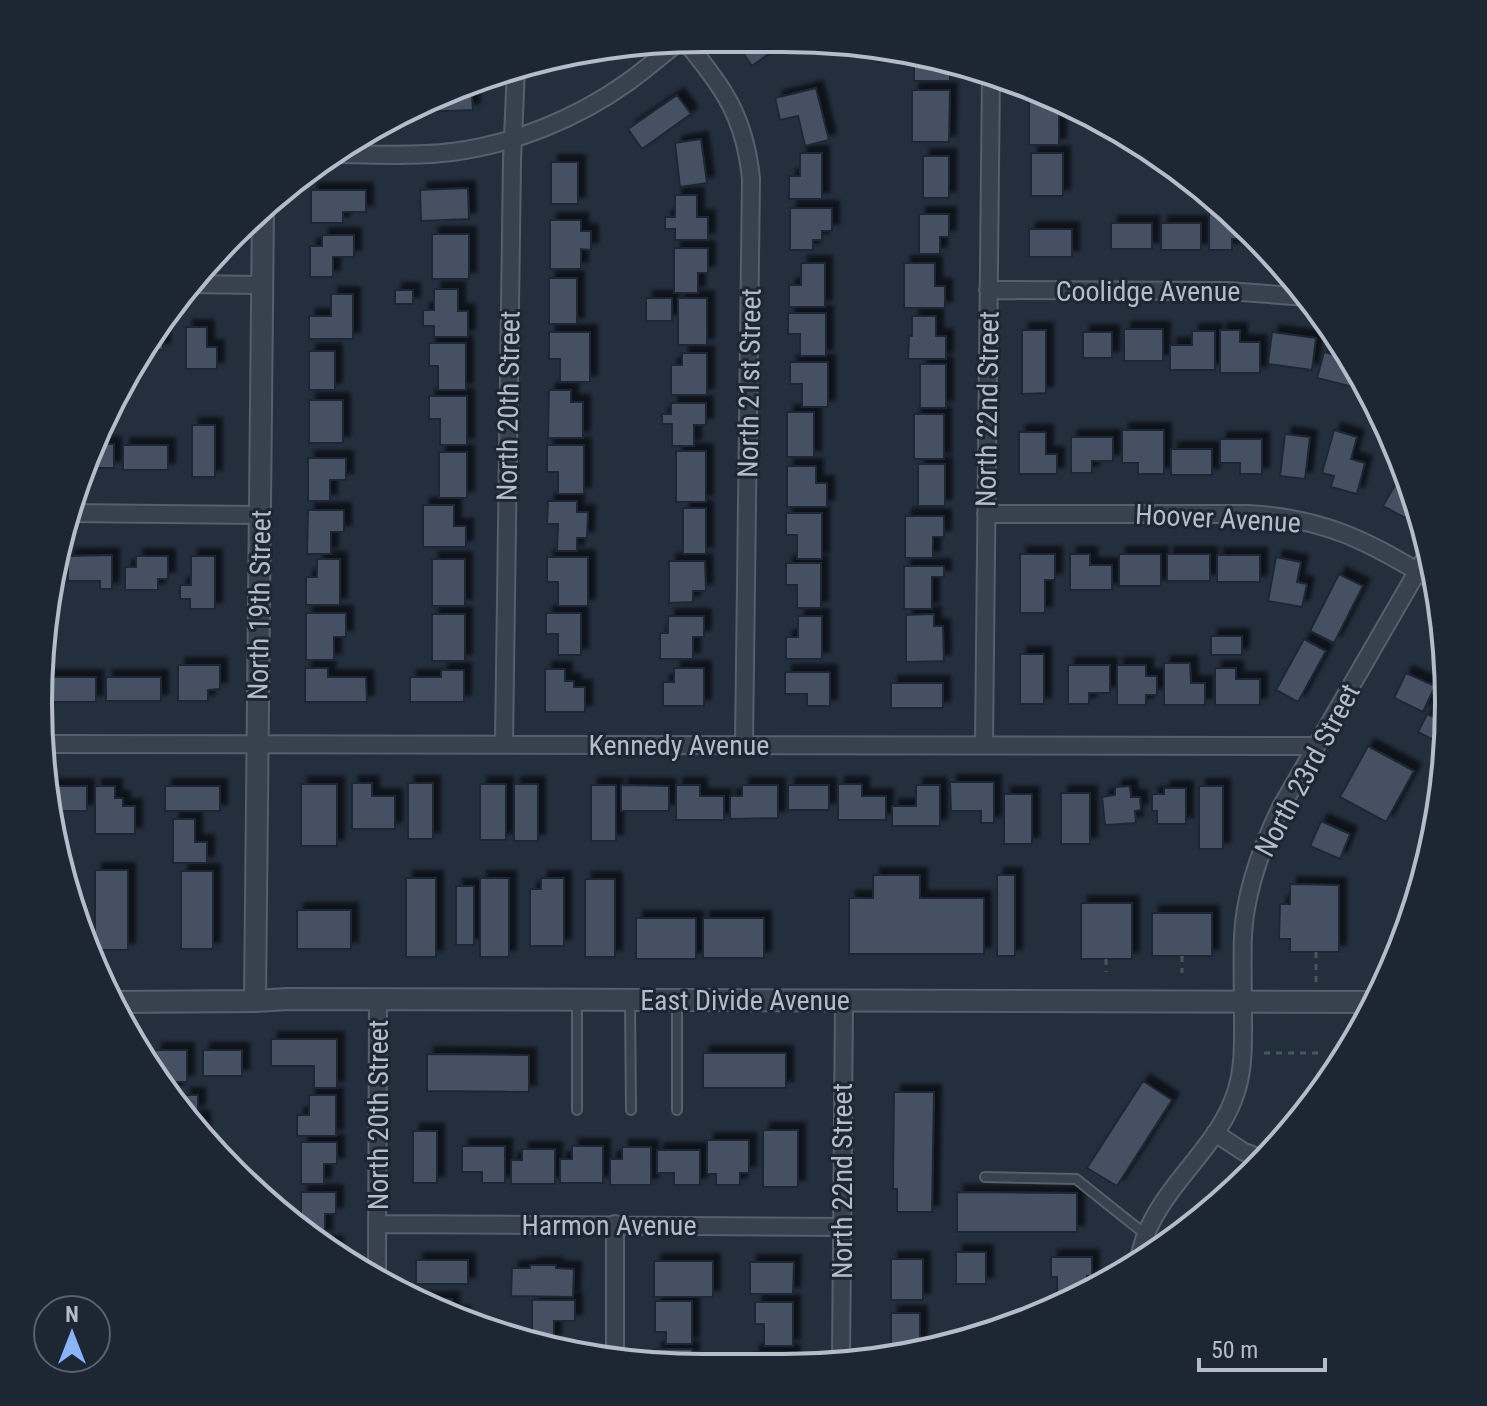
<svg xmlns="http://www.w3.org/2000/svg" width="1487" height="1406" font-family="'Roboto Condensed',sans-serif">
	<defs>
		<filter id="shadow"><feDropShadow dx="7" dy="-7" stdDeviation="2" flood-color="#0009"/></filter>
	</defs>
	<rect width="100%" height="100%" fill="#242f3e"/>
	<path fill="#455162" stroke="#1f2835" stroke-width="2" filter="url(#shadow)" d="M735,41H736L781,45L752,66Z
		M596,49V55H559L573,51Z
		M878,54L896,55V62H878Z
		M914,57L950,60V81H914Z
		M467,83H471L473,110L420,112V105L448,89Z
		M816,88L829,140L805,146L798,116L780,120L775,98Z
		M912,90H950L949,142H912Z
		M677,95L691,114L642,149L628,129Z
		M1029,100H1059V145H1029Z
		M701,139L707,183L680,187L675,143Z
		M800,153H822V199H789V176H800Z
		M1031,153H1063V196H1031Z
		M923,156H949V198H923Z
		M551,162H578V204H551Z
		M468,188L469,219L421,221L420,190Z
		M311,190H366V212H343V223H311Z
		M675,195H697V217H708V240H675V229H665V217H675Z
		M1221,205L1247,230V239H1232V250H1209V208H1221Z
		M790,208H832V231H822V240H813V250H790Z
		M919,214H949V237H940V254H919Z
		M550,220H581V231H591V250L581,249V269H550Z
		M1111,223H1152V249H1111Z
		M1161,223H1201V250H1161Z
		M1029,229H1072V257H1029Z
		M432,234H469V279H432Z
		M322,235H354V257H333V277H310V246H322Z
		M674,248H708V273H698V293H674Z
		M801,263H825V307H789V285H801Z
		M904,263H935V286H945V308H904Z
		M549,278H577V324H549Z
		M434,289H458V311H468V337H434V326H423V310H434Z
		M395,290H413V304H395Z
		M331,294H353V339H309V316H331Z
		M646,298H672V321H646Z
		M678,298H707V345H678Z
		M788,313H826V356H800V334H788Z
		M912,316H936V336H946V359H908L909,336H912Z
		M159,326H163V350H142Z
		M186,327H207V347H217V369H186Z
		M1124,329H1163V361H1124Z
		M1022,330H1046V393L1022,394Z
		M1220,330H1240V342H1260V373H1220Z
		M1192,331H1215V370H1170V345H1192Z
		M549,332H590V382H560V359H549Z
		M1083,332H1112V358H1083Z
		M1272,332L1316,338L1312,370L1268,364Z
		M429,343H466V390H438V366H429Z
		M309,351H335V390H309Z
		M1324,352L1345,358L1347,352L1360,371L1366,385L1365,390L1317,378Z
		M682,353H707V395H671V365H682Z
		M790,362H828V407H802V384H790Z
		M920,364H946V408H920Z
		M549,390H571V402H583V438H548Z
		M429,396H467V445H440V419H429Z
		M309,400H343V443H309Z
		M671,403H706V425H694V446H672V424H662V414H671Z
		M787,412H814V457H787Z
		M914,414H944V459H914Z
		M192,425H215V477H192Z
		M1122,430H1164V474H1138V463H1122Z
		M1334,430L1357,437L1351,459L1365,463L1357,494L1331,487L1334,476L1322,473Z
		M1019,432H1046V454H1057V474H1019Z
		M1285,434L1310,437L1305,479L1280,476Z
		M1071,437H1113V461H1092V473H1071Z
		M1220,439H1262V474H1240V463H1220Z
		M96,440V444H114V468H83Z
		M123,445H168V470H123Z
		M547,445H584V494H558V472H547Z
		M1171,449H1212V475H1171Z
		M676,451H706V502H676Z
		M439,452H467V498H439Z
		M308,458H346V480H330V501H308Z
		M918,464H945V506H918Z
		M787,466H816V483H827V507H787Z
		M1404,469L1416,499L1405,518L1383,506Z
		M548,501H577V512H588L587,538H577V551H557L558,524H547Z
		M423,505H454V526H466V547H423Z
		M683,508H706V554H683Z
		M308,510H344V532H331V554H307Z
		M786,513H822V559H797V535H786Z
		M905,516H944V537H933V558H905Z
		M1020,554H1055V580H1045V613H1020Z
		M1070,554H1090V565H1112V590H1070Z
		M1119,554H1161V586H1119Z
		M1167,554H1210V581H1167Z
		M112,555V589H100V581H68V556Z
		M1217,555H1260V582H1217Z
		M136,556H168V579H158V590H125V567H136Z
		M191,556H215V609H190V599H180V585H191Z
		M547,557H588V606H558V582H547Z
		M1276,557L1301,562L1297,582L1307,584L1302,607L1268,601Z
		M317,559H340V605H306V577H317Z
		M432,559H465V606H432Z
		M669,561H705L706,591H693V602L669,603Z
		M786,563H821V608H797V585H786Z
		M904,566H944V577H932V609H904Z
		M1339,574L1363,586L1334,643L1310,631Z
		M306,613H346V637H334V660H306Z
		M546,613H581V655H558V634H546Z
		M432,614H465V661H432Z
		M934,614V626H943L944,661L906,662V615Z
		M668,616H704V637H693V659H660V633H668Z
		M798,616H822V659H786V637H798Z
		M1211,636H1242V655H1211Z
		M1304,639L1326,651L1298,702L1276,690Z
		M1020,654H1044V704H1020Z
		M1164,663H1190L1191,683H1205V705H1164Z
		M178,665H220V689L208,690V701H178Z
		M1068,665H1110V693H1089V704H1068Z
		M1117,665H1146V676H1157V695H1146V705H1117Z
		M305,668H328V677H366L367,702H305Z
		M674,668H704V706H663V682H674Z
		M1215,668H1236V679H1260V705H1215Z
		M545,669H565V681H574V687H585V712H545Z
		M441,670H464V702H410V677H441Z
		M785,672H830V706H807V694H785Z
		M1406,673L1435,686L1423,712L1394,698Z
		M47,677H96V702H47Z
		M106,677H161V701H106Z
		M891,683H943V708H891Z
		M1427,714L1447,723V742L1445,746L1418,732Z
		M1368,746L1414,771L1386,822L1340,797Z
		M950,782H994V823H981V811H951Z
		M352,783H372V796H395V829H352Z
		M408,783H433V839H408Z
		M301,784H337V846H301Z
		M480,784H506V840H480Z
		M514,784H538V841H514Z
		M838,784H862V796H886V820H838Z
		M591,785H616V841H591Z
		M621,785L669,786V811H621Z
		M676,785H700V796H724V820H676Z
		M742,785H778V818L730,819V796H742Z
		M788,785H829V810H788Z
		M916,785H940V826H892V806H916Z
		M48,786H87V811H49Z
		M95,786H115V798H123V806H135V834H95Z
		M165,786H220V811H165Z
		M1130,786L1131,797H1140L1141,810L1135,811L1136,823L1105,825L1102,797L1115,795V787Z
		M1199,786H1223V849H1199Z
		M1164,788H1186V824H1157V811H1152V794H1164Z
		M1061,793H1090V844H1061Z
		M1004,794H1032V844H1004Z
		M173,819H195V842H207V863H173Z
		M1321,821L1350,834L1340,859L1310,846Z
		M95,870H128V950H95Z
		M181,871H213V949H181Z
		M873,875H920V898H984V954H849V898H873Z
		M997,875H1015V956H997Z
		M406,878H436V957H406Z
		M480,878H509V957H480Z
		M541,878H564V946H530V889H541Z
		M585,879H615V957H585Z
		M1290,884L1339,885V952H1290V939H1279L1280,904H1290Z
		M456,886H474V945H456Z
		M1081,903H1132V959H1081Z
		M297,910H351V949H297Z
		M1152,913H1212V956H1152Z
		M636,918H696V959H636Z
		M703,918H764V958H703Z
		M271,1039H337V1088H314V1066H271Z
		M155,1050H187V1082H176V1092H168L155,1074Z
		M203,1050H242V1076H203Z
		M703,1053H786V1088H703Z
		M427,1054L529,1055V1092L427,1091Z
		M1329,1064H1339L1311,1108L1308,1111L1299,1106Z
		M1143,1081L1172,1100L1117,1186L1087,1168Z
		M894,1092H934L932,1212H897V1189H893Z
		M184,1095H198V1112H184Z
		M309,1095H336V1136H297V1115H309Z
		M186,1118H203V1142Z
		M763,1130H798V1187H763Z
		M413,1131H437V1183H413Z
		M707,1140H749V1173H740V1185H716V1174H707Z
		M301,1142H337V1164H324V1184H301Z
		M462,1146H505V1183H482V1172H462Z
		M572,1146H603V1183H560V1159H572Z
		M622,1147H651V1185H610V1159H622Z
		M522,1149H555V1184H511V1160H522Z
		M657,1150H700V1185H674V1173H657Z
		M301,1192H336V1214H325V1236H310L301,1227Z
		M957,1192L1077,1193V1232H957Z
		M319,1243H336V1257L333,1256Z
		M956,1252H986V1284H956Z
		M1051,1257H1092V1276H1087V1292L1064,1303L1057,1302V1277H1051Z
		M891,1259H923V1300H891Z
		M416,1260H468V1284H416Z
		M654,1261H713V1297H654Z
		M750,1262H794L793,1294H750Z
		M530,1265H556V1268L574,1269L573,1297L511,1296L512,1268H530Z
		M452,1299V1313H463V1322L449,1318L416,1300Z
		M532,1300H575V1321H554V1342H532Z
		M655,1301H692V1344H666V1332H655Z
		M755,1302H793V1346H764V1324H755Z
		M891,1313H920V1351L891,1353Z
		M655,1349H692V1358L655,1357Z
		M753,1352H793V1361L753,1360Z"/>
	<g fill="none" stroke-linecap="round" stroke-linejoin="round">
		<defs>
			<path id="service" d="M630,1001L631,1110
				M577,1110V1000
				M677,1110V1001
				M985,1177L1076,1179L1145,1234"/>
			<path id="minor" d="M684,40C723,86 745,117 751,179L744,745
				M335,154C373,154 413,157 452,152C514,144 576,119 628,82C646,69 663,54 681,40
				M189,284L263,285
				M988,290L1228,291L1307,297
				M69,513L260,515
				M986,514H1247C1326,518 1370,542 1435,582
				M42,744L1316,746
				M504,744L512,161L516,68
				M984,745L991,74
				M1215,1133L1244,1152L1264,1159
				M377,1224L842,1227
				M1138,1263C1141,1249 1144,1236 1151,1223C1175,1175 1222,1141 1237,1089C1244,1065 1243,1040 1243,1016C1243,989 1242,963 1243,936C1245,891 1261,848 1281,807L1428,553
				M377,1279L378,999
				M615,1356V1224
				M841,1362L844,1001"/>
			<path id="tertiary" d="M255,1001L263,208
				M112,1002L255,1001L288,999L1377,1002"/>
		</defs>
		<use href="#service" stroke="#565f6c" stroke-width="12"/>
		<use href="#minor" stroke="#565f6c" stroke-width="20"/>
		<use href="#tertiary" stroke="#565f6c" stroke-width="24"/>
		<path stroke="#44595c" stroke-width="3" stroke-dasharray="6 6" stroke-linecap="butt" d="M1316,952V982
			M1182,956V973
			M1106,959V972
			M1264,1053H1321"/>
		<use href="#service" stroke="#38414e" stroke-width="8"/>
		<use href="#minor" stroke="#38414e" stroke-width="16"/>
		<use href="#tertiary" stroke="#38414e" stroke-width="20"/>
	</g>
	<g text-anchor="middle" stroke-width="6" stroke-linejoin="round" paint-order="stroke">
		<g font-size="28" fill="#b4bcc9" stroke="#1d2633">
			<text x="1148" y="301">Coolidge Avenue</text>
			<text transform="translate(749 383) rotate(-89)" y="10">North 21st Street</text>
			<text transform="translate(508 406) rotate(-89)" y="10">North 20th Street</text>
			<text transform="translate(987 409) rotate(-89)" y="10">North 22nd Street</text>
			<text transform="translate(1218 518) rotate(3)" y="10">Hoover Avenue</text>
			<text transform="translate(259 605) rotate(-89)" y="10">North 19th Street</text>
			<text x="679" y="755">Kennedy Avenue</text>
			<text transform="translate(1307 770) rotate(-62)" y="10">North 23rd Street</text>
			<text x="745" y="1010">East Divide Avenue</text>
			<text transform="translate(378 1115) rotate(-90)" y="10">North 20th Street</text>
			<text transform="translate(842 1181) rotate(-90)" y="10">North 22nd Street</text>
			<text x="609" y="1235">Harmon Avenue</text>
		</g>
	</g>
	<path d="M0 0H1487V1406H0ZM703 52H784A651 651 0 0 1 1435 703V703A651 651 0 0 1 784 1354H703A651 651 0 0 1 52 703V703A651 651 0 0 1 703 52Z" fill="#1d2633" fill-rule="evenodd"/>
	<path fill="none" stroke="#b4bcc9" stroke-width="4" d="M703 52H784A651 651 0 0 1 1435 703V703A651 651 0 0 1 784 1354H703A651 651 0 0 1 52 703V703A651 651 0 0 1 703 52Z"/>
	<g transform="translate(72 1334)"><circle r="38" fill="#1d2633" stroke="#59626f" stroke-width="2"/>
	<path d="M0-6L14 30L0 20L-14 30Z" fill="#8ab4f8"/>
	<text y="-12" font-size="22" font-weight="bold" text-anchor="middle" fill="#b4bcc9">N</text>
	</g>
	<path d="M1199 1358v12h126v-12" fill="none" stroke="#b4bcc9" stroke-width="4"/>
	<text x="1211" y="1358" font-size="24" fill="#b4bcc9" stroke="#1d2633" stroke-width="6" paint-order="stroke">50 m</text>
</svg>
